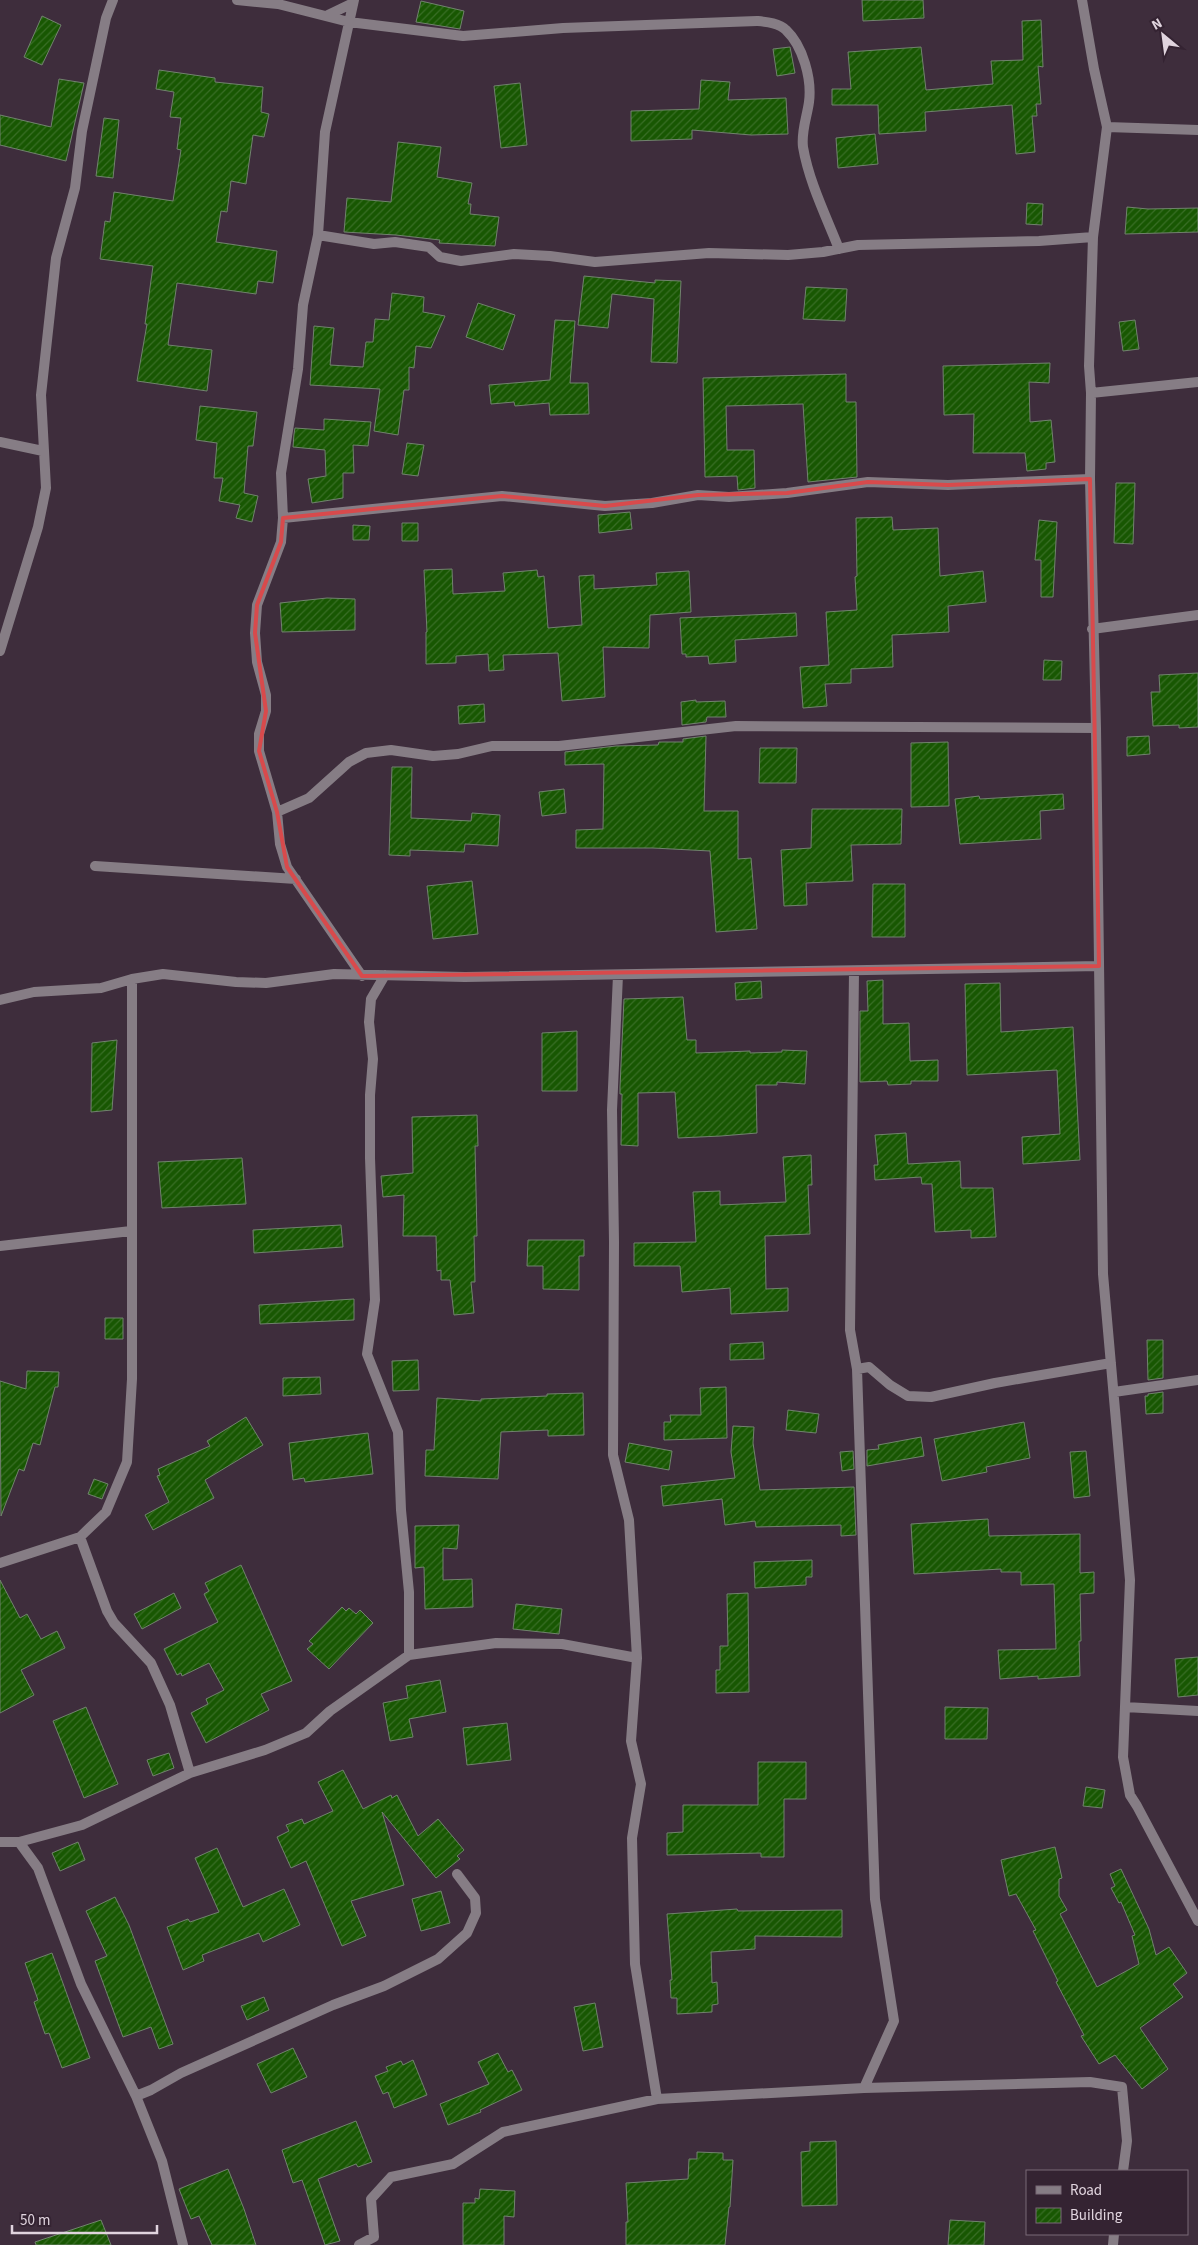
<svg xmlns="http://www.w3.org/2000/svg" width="1198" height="2245" font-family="'Source Sans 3',sans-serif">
	<defs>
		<pattern id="building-hatch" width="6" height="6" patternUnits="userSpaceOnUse" patternTransform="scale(1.25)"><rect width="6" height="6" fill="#185702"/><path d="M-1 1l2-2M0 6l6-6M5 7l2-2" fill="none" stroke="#396e26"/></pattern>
	</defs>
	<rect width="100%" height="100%" fill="#3e2d3c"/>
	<path fill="url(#building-hatch)" stroke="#71826e" d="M862,0H923L924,18L863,21Z
		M421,1L464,11L460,29L416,22Z
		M42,16L61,25L42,65L24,57Z
		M1041,20L1043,67L1038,66L1041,104H1036L1037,116H1032L1035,152L1016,154L1012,105L925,112L926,131L879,134L878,105H832V89H851L848,52L921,47L926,90L993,84L991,61L1023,60L1022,21Z
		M790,47L795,73L777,76L773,49Z
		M159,70L215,78V82L263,87L261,112L269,114L264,137L253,135L246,184L231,181L227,212L221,211L216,242L277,251L273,283L258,281L256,294L177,283L168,345L212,350L207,391L137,381L147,324H145L153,266L100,259L105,221L110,222L114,192L173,201L181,150L177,149L181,118L170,117L174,92L156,89Z
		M59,79L84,83L66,161L0,145V115L51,127Z
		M701,80L730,82L728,100L786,98L788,134L751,135L692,130V139L631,141V111L699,109Z
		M520,83L527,145L501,148L494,86Z
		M104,118L119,120L113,178L96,176Z
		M875,134L878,164L838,168L836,138Z
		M398,142L441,147L437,177L472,183L468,204H471L470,214L499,217L495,246L439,243L440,240L396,235L344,232L347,198L391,202Z
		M1027,203L1043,204L1042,225L1026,224Z
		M1127,207L1148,209L1198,208V232L1125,234Z
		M584,276L655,283V280L681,281L677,363L651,362L654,299L612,294L608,328L578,325Z
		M806,287L847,289L845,321L803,319Z
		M392,293L424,297L423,312L445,316L431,348L416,346L414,368L409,367V390H404L398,435L374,431L380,389L310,385L314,326L334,328L330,365L363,367L366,342H373L375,319L389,320Z
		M478,303L515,315L503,350L466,337Z
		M555,320L575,321L570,383H588L589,414L550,415L549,403L515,406L514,402L491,404L489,385L550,380Z
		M1135,320L1139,349L1123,351L1119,322Z
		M1050,363L1049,383L1029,382L1030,422L1051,420L1055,462L1046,463V469L1027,471L1025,453H973L974,414L944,415L943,366Z
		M846,374V402H856L857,477L808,482L803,404L726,406L727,450H754L755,488L738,490L737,476L705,477L703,378Z
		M200,406L257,412L253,446H248L244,493L258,496L252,522L236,518L240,505L219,501L223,478H214L217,443L196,440Z
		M324,419L371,422L368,446L353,445L354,473H343V498L312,503L308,479L326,476L325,450L293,447L294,434L295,428L324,430Z
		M407,443L424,445L418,476L402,474Z
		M1116,483H1135L1133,544L1114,543Z
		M630,512L632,529L599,533L598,515Z
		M892,517L893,530L938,528L940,576L983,571L986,602L948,606L949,632L892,635L893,667L851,669V683L825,684L827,706L803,708L800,667L829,665L826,612L857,610L855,577L857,576L856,518Z
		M1039,520L1057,522L1053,597H1041V560H1035Z
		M402,523H418V541H402Z
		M353,525L370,526L369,540H353Z
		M452,569L453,594L505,591L503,573L537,570L538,577L544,576L548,628L582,625L579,576L594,575V589L657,585L656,573L689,571L691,612L650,615L649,648L603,647L605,697L562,701L558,653L503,655L504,670L489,671L488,654L456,656V663L426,664V632H427L424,570Z
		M327,598L355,599V630L282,632L280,603Z
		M796,613L797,636L735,640L736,662L709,664L708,656L686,657V654H682L680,618Z
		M1044,660L1062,661L1061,680H1043Z
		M1198,673V727L1179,728V725L1153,726L1151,692H1160L1159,675Z
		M696,700V702L725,701L726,717H707L706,722L682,725L681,702Z
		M484,704L485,722L459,724L458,706Z
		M706,736L704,811H738V859L751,858L757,929L716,932L710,851L653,848H576V830L603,829L604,764L565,765V752L616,746L658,745L659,742H683V739Z
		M1149,736L1150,754L1127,756V737Z
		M948,742L949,806L911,807V743Z
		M760,748H797L796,783H759Z
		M392,767H412L411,818L471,821L472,813L500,815L498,846L465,844L464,852L410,850V856L389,855Z
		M564,789L566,813L542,816L539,792Z
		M1063,794L1064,809L1040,811L1041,839L960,844L955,799L979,796L980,799Z
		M812,809H902L901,844L851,845L853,881L806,883L807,905L784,906L781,850L811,848Z
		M472,881L478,934L433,939L427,886Z
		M873,884H905V937H872Z
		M883,980V1024L909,1023L910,1061L938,1060V1081H911V1084L888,1085L887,1081L860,1082V1011H868L867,981Z
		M761,981L762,998L736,1000L735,983Z
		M1000,983L1001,1032L1073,1027L1080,1160L1023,1164L1022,1137L1060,1134L1057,1070L967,1075L965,984Z
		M683,997L687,1040H696V1053L750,1051V1053L782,1052V1050L807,1051L805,1084L777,1082V1085H756L757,1133L721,1136L678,1138L675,1092L638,1093V1146L621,1145L622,1094H620V1087L624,999Z
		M577,1031V1091H542V1033Z
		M117,1040L112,1110L91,1112L92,1043Z
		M477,1115L478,1146H475L477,1236H474L475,1282H471L474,1313L454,1315L450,1280H441V1270L437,1271L436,1236H403L404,1195L383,1197L381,1176L413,1173L412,1117Z
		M906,1133L908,1164L960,1161L961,1188H993L996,1237L971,1238V1230L935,1232L932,1184H922L921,1177L875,1180L874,1165H878L875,1135Z
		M811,1155L812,1185H808L810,1234L765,1236L766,1289L788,1288V1311L731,1314L730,1288L682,1292L680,1266H634V1243L696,1242L693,1192L720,1191V1205L786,1202L783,1157Z
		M242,1158L246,1204L162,1208L158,1162Z
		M341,1225L343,1247L254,1253L253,1230Z
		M528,1240H584V1256H579V1290L543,1289V1266H527Z
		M354,1299V1320L260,1324L259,1305Z
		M105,1318H123V1339H105Z
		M1147,1340H1163V1378L1148,1380Z
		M763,1342L764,1359L730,1360V1344Z
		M418,1360L419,1390L393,1391L392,1361Z
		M27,1371L59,1372L58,1387H55L40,1445L33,1443L24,1471L19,1469L1,1516L0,1381L26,1389Z
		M320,1377L321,1394L283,1396V1378Z
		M726,1387L727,1438L664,1440V1422H671L670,1415H701L700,1388Z
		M1163,1392V1413L1146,1414L1145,1396H1148V1394Z
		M583,1393L584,1435L548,1436V1430L501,1432L498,1479L425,1476L426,1450H434L437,1398L481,1401V1399L547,1396V1394Z
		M788,1410L819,1414L816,1433L786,1430Z
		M246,1417L263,1445L205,1480L214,1498L153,1530L145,1515L169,1502L157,1476L160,1475L158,1469L210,1446L207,1441Z
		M1024,1422L1030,1458L986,1467L987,1472L942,1481L934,1439Z
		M733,1426L754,1427L753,1443L760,1490L854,1487L856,1535L841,1536V1525L756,1527L755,1521L725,1525L722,1499L663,1506L661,1486L735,1478L731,1452Z
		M368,1433L373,1474L305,1482L304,1478L293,1480L289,1443Z
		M921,1437L924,1456L867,1466V1450L879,1449L878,1445Z
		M629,1443L672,1451L669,1470L625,1462Z
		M853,1451L854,1469L842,1471L840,1452Z
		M1086,1451L1090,1496L1074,1498L1070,1452Z
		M94,1479L108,1484L102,1499L88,1494Z
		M988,1519L989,1536L1080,1534V1573L1094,1572V1593L1080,1594L1081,1641H1079L1080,1676L1038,1679V1676L1000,1679L998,1650L1056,1649L1054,1584L1021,1585V1572H1001V1569L914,1574L911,1524Z
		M459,1525L457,1549L443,1548V1580L472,1579L473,1607L425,1609L424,1567L415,1568V1526Z
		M812,1560V1577H806V1585L755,1588L754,1562Z
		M241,1565L292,1681L261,1694L269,1710L206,1743L191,1713L208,1704L206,1699L224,1690L209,1663L182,1676L181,1673L177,1675L164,1649L218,1622L204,1594L209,1591L205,1583Z
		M0,1580L20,1618L27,1614L41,1639L57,1631L65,1648L21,1670L34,1695L0,1713Z
		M174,1593L181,1608L142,1629L134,1614Z
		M748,1593L749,1692L716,1693V1670H720V1646H728L727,1594Z
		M516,1604L562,1609L559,1634L513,1629Z
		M342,1607L346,1611L349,1608L356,1614L360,1610L373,1623L329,1669L307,1649L313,1644L309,1641Z
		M1198,1657V1695L1178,1697L1175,1659Z
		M440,1680L446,1712L409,1719L413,1737L390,1741L383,1703L408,1698L406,1686Z
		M86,1707L118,1784L84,1798L53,1721Z
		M945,1707L988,1708L987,1739H945Z
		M507,1723L511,1760L467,1765L463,1728Z
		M169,1753L174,1768L153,1776L147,1760Z
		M758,1762H806V1799H784V1857H761V1853L667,1855V1833L683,1832V1805H758Z
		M343,1770L363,1809L391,1795L392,1798L397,1795L418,1836L438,1819L464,1850L457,1856L460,1859L436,1878L382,1812L404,1885L351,1901L366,1936L342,1946L306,1861L291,1868L277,1837L289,1831L286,1825L302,1819L304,1824L333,1811L318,1782Z
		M1086,1787L1105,1790L1102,1808L1083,1806Z
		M78,1842L85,1860L60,1871L52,1853Z
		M1055,1847L1062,1878L1059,1879V1896L1067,1910L1060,1914L1097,1987L1139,1964L1132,1936L1135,1935L1121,1902L1119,1903L1111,1888L1115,1886L1110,1874L1121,1869L1149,1929L1156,1955L1169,1947L1187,1973L1173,1984L1183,1997L1140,2028L1168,2069L1142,2089L1115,2055L1099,2064L1081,2036L1084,2035L1056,1982L1058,1981L1033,1931L1036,1930L1016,1894L1009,1896L1001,1860Z
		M217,1848L243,1907L284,1889L300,1925L263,1942L259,1933L202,1955L204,1961L183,1970L167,1927L188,1919L190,1922L219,1912L195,1858Z
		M441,1891L450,1923L421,1931L412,1899Z
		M115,1897L129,1925L173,2044L159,2049L151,2027L123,2037L95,1961L107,1956L86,1911Z
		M737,1909L738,1911L842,1910V1937L755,1936V1949L711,1952L712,1983L717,1982L718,2004L712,2005V2012L677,2014V1998H671L670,1980H672L667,1914Z
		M52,1953L90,2058L62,2068L49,2033L45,2034L34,2002L38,2000L25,1963Z
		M264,1997L269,2010L247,2020L241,2006Z
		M595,2003L603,2047L583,2051L574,2007Z
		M293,2048L307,2077L271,2093L257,2064Z
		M498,2053L508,2072L512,2070L522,2090L480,2110L481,2112L448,2125L440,2104L489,2084L478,2062Z
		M413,2060L427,2095L394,2108L388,2092L383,2094L375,2076L388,2071L386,2067L401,2061L403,2065Z
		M356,2121L372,2162L358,2167L356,2164L318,2179L340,2241L325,2245L302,2180L293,2183L282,2150Z
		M836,2141L837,2205L802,2206L801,2152L810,2151V2142Z
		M697,2152L723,2153V2160H733L730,2207H729L725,2245H626V2222H628L626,2183L688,2179L689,2159H697Z
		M228,2169L244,2209L256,2245H212L199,2216L191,2219L179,2189Z
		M480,2189L515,2191L514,2217L504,2216V2245H463V2203H475V2198L479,2199Z
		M101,2220L111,2245H36L35,2242Z
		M950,2220L985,2222L984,2245H948Z"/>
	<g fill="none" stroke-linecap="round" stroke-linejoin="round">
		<path stroke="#867d85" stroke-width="10" d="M237,0L278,4L349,22L463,36L563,28L757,21C767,22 779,23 786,30C803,46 812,79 809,102C807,117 801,131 803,147C809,182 826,216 839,249
			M354,0L325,132L318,235L303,305L298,369L281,473L283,518L281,542L257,605L255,633L257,662L266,695V711L259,734V751L277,812L280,844L287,867L362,976
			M1082,0L1094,69L1107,127L1093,237L1089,366L1091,393L1090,479L1096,728L1103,1274L1130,1580L1123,1757L1130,1795L1137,1806L1198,1921
			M328,15L353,3
			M1107,127L1198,130
			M318,235L374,244L395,242L429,247L440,257L461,261L514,254L550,256L595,262L709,253L788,255L823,252L858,245L1039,241L1093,237
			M1091,393L1198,382
			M0,442L43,451
			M283,518L502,496L605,506L652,503L698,495L729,497L787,493L868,482L948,485L1090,479
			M1092,629L1198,615
			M0,651L38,527L46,488L41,395L56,258L75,188L82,131L106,18L113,0
			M277,812L309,798L349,762L366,753L391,750L433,756L458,754L492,746H559L736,726L1096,728
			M95,866L296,879
			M854,971L850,1330L857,1369L875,1899L894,2021L864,2088
			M385,975L371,999L369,1022L373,1059L370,1095V1158L375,1300L367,1354L398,1432L401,1510L409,1592V1655
			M618,975L612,1110L614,1242L613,1455L629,1520L637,1658L631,1741L641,1784L632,1838L635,1964L657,2099
			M0,1000L34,992L101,988L132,979L163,974L236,982L266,983L334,974L465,977L1099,966
			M0,1246L131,1231
			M857,1369L869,1367L890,1385L908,1396L931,1397L995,1383L1111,1363
			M1114,1392L1198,1380
			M80,1537L107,1611L114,1623L151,1663L170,1705L190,1773L265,1750L306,1733L330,1711L409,1655L496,1643L562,1644L637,1658
			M0,1563L80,1537L106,1512L127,1462L132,1379V979
			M1125,1707L1198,1711
			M0,1842H19L38,1868L81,1984L136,2096L162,2161L183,2245
			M19,1842L82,1825L190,1773
			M136,2096L151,2090L181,2073L333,2005L384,1986L438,1959L467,1933L476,1913L475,1898L457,1874
			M359,2245L374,2237L371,2199L391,2177L453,2164L503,2132L657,2099L864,2088L1090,2082L1122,2087L1127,2141L1123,2171
			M1113,2245L1114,2234"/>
	</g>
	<path fill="none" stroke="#d84a4c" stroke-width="4" stroke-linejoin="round" d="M1090,479L1099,966L362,976L287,867L277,812L259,751L266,711L255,633L257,605L281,542L283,518L502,496L605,506L698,495L787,493L868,482L948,485Z"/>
	<rect x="1026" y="2170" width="162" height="65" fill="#342332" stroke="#796a77"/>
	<rect x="1036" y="2186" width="25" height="8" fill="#867d85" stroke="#796a77"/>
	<text x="1070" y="2195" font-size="15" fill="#e0d4de">Road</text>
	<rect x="1036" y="2208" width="25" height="15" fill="url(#building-hatch)" stroke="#796a77"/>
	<text x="1070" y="2220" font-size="15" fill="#e0d4de">Building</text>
	<g transform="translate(1163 35) rotate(331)" stroke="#342332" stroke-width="4" paint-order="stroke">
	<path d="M0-4L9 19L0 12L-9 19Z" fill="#e0d4de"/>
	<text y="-8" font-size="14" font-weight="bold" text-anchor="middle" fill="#e0d4de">N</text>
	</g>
	<path d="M12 2225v8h145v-8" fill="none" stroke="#e0d4de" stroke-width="2.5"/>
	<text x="20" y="2225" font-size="15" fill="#e0d4de" stroke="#342332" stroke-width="4" paint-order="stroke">50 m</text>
</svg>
